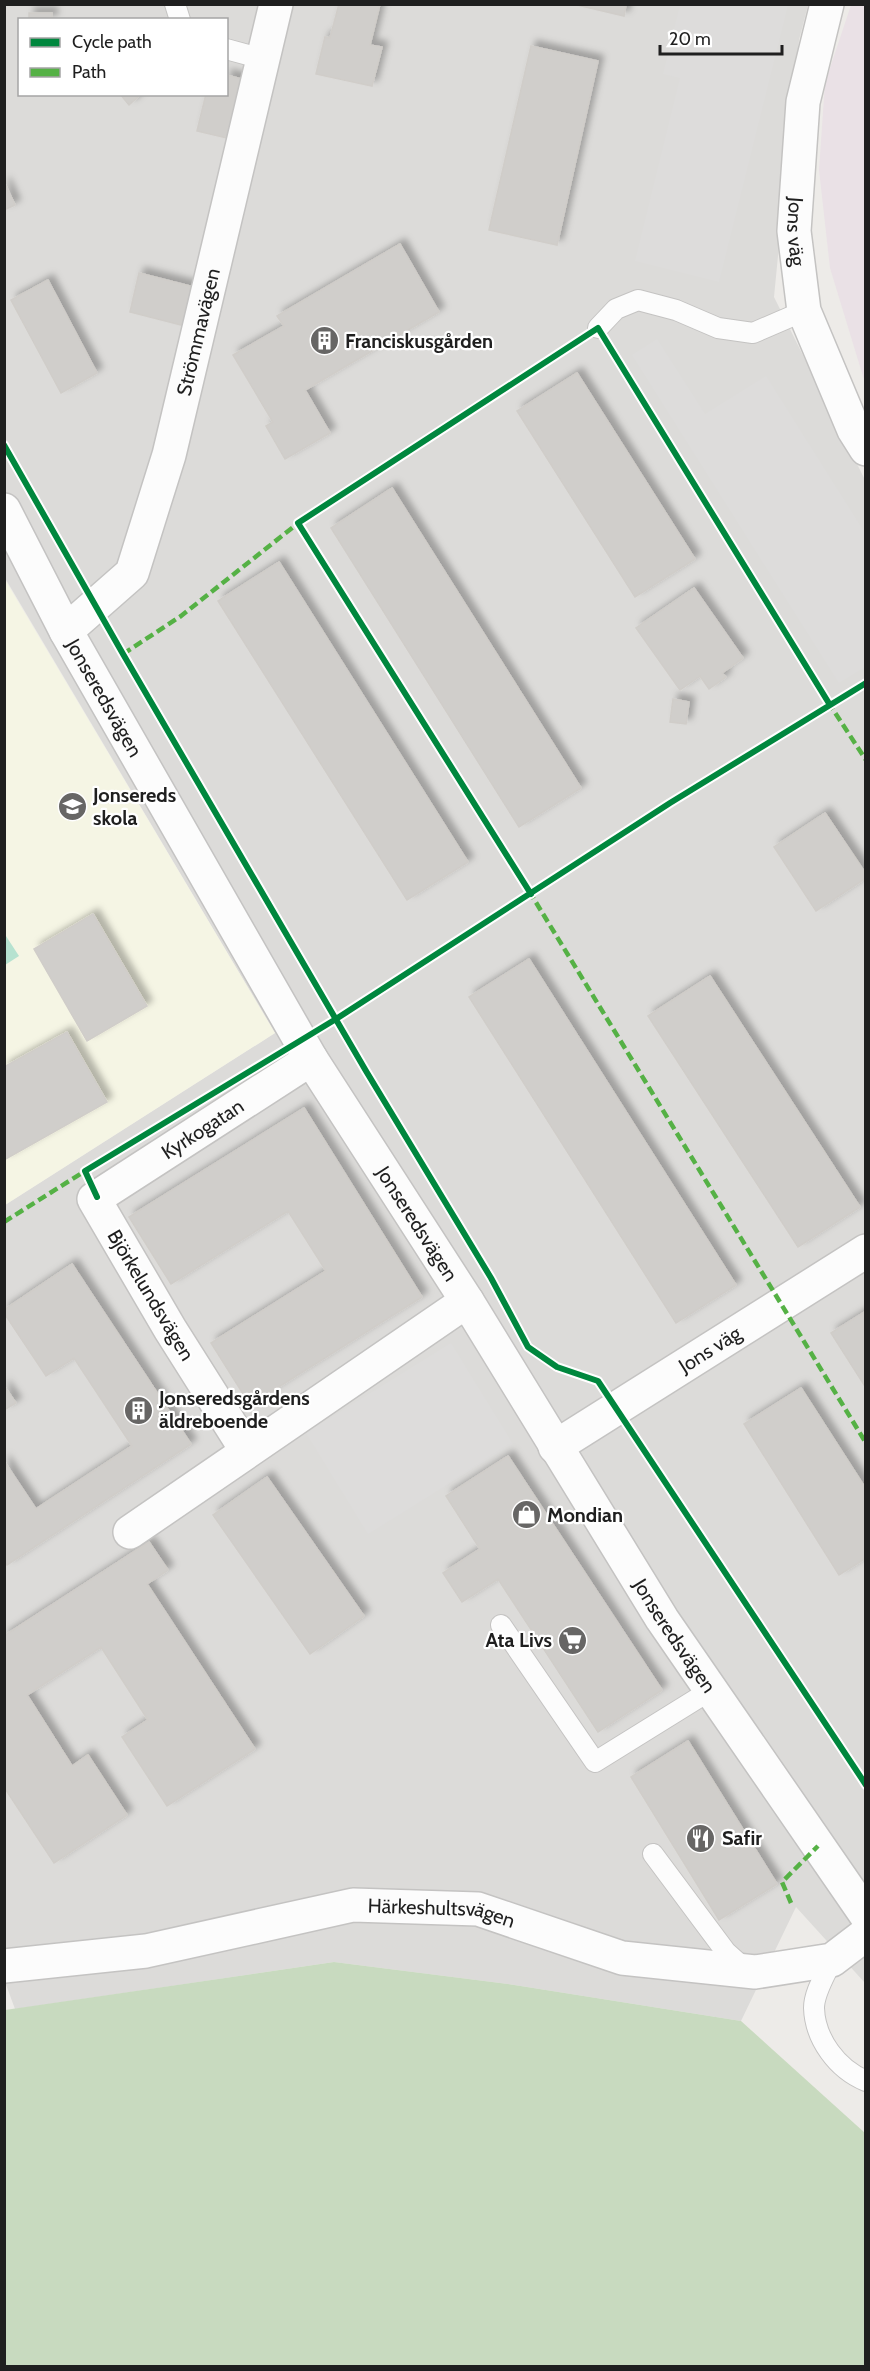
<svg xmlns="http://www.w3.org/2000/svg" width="870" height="2371" font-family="Cabin,sans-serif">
	<defs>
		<filter id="shadow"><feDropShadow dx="5.5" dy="-5.5" stdDeviation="3" flood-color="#0004"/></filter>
	</defs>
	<rect width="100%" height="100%" fill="#edebe8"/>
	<path fill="#dcdbd9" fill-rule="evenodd" d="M5,5H808L799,40L774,297L866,482L865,1983L796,1907L741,2021L508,1984L334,1962L15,2009L5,1982V1205L275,1033L5,578ZM20,20H226V94H20Z"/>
	<path fill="#eae1e6" d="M851,5H865V383L830,268L819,170L825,83Z"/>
	<path fill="#f5f5e4" d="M4,578L275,1033L5,1205H4Z"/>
	<path fill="#c8dabf" d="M334,1962L508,1984L741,2021L865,2133V2366H5V2010Z"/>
	<path fill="#b6e2d0" d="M4,933L19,956L5,965H4Z"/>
	<path fill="#dddcdb" d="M680,5H788L719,282L635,261L680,78L663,74Z
		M657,339L705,414L766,376L865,533V667L839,683L632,355Z
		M451,1343L513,1444L368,1534L306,1433Z"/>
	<path fill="#d0cecb" stroke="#d0cdc9" stroke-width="1.5" filter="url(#shadow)" d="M339,4H380L370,45L382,47L372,86L316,74L325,37L330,38Z
		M573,4H626L624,16Z
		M29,13H52V20H29Z
		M531,46L598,61L557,245L489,230Z
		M226,75L250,81L236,140L197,131L206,94H226Z
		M120,94H141L129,105Z
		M4,182L15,205L4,210Z
		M400,244L439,312L305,390L330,433L285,459L266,426L273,422L233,355L284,326L277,316Z
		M139,273L198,288L189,327L130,312Z
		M48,280L97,373L61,393L11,300Z
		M577,373L695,559L635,597L517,411Z
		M392,488L581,788L519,827L331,528Z
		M279,562L468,862L407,900L218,601Z
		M694,588L743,658L722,673L726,677L709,689L700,676L680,690L636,628Z
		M673,699L689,702L686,724L670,722Z
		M825,813L866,874V878L816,911L774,847Z
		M93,914L147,1006L87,1041L34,949Z
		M529,959L736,1285L676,1323L469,997Z
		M710,976L860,1207L798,1247L648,1016Z
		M67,1032L107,1102L4,1160V1067Z
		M304,1108L422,1297L250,1405L211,1343L326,1271L288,1211L171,1284L129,1217Z
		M72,1264L191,1444L7,1565L4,1561V1461L36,1509L132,1446L74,1358L46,1376L4,1313V1310Z
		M866,1311V1388L831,1333Z
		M4,1386L16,1403L4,1410Z
		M801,1388L866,1489V1558L839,1575L744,1424Z
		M508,1456L662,1690L598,1732L498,1579L462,1602L443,1573L480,1549L446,1496Z
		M267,1477L364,1616L310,1654L213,1515Z
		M149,1542L168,1570L147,1584L255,1749L167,1806L122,1737L148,1720L101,1647L27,1695L72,1766L88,1755L127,1815L54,1863L4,1787V1636Z
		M688,1741L777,1884L719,1920L631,1777Z"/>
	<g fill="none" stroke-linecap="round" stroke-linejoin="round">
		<defs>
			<path id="service" d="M175,4L180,20
				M226,49L263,59
				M598,328L616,309L638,300L676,310L718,328L753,333L804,311
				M501,1625L595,1762L711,1690
				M653,1854L726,1952L745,1969
				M832,1960C826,1974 814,1992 814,2008C815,2039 837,2069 866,2081"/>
			<g id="minor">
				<path id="s1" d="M827,4L803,102L794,231L804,311L854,430L866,449"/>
				<path id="s2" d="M66,631L132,573L169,455L276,4"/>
				<path id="s3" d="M555,1447L866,1251"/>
				<path id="s4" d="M247,1451L170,1329L94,1199L311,1059"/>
				<path d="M130,1532L467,1301"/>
				<path id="s5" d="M4,1966L146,1951L353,1905L478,1909L622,1958L755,1972L832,1960L866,1934"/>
			</g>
			<g id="tertiary">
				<path id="s6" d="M4,510L66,631L311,1059L467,1301L662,1619L866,1915"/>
			</g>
		</defs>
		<use href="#service" stroke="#c4c3c2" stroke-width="22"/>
		<use href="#minor" stroke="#c4c3c2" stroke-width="36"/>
		<use href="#tertiary" stroke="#c4c3c2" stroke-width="36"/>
		<use href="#service" stroke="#fcfcfc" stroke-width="20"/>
		<use href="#minor" stroke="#fcfcfc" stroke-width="33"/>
		<use href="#tertiary" stroke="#fcfcfc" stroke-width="33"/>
		<path stroke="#55b145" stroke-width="4.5" stroke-dasharray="9 4.5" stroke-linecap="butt" d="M123,654L181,616L302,520
			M828,702L866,760
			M529,891L866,1443
			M4,1222L85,1171
			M791,1903L782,1882L818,1846"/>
		<defs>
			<path id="cycleway" d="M4,445L123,654L366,1071L491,1278L528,1347L557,1367L598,1381L866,1785
				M531,894L298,523L598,328L830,705
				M97,1197L85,1171L336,1019L670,803L866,683"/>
		</defs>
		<use href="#cycleway" stroke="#fff" stroke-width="10"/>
		<use href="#cycleway" stroke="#00873e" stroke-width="6"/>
	</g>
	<defs>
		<symbol id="building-disc" viewBox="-11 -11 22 22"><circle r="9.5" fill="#676665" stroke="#fff"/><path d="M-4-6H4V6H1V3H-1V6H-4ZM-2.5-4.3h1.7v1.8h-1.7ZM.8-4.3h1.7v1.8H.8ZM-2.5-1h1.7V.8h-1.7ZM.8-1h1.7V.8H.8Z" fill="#fff"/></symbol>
		<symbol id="school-disc" viewBox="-11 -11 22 22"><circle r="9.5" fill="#676665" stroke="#fff"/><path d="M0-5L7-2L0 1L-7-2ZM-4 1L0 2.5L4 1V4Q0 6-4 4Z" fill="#fff"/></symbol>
		<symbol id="shop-disc" viewBox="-11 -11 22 22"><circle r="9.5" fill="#676665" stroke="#fff"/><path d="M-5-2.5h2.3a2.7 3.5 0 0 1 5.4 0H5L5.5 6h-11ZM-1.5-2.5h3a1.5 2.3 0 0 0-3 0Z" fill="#fff"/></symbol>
		<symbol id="supermarket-disc" viewBox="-11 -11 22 22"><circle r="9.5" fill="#676665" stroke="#fff"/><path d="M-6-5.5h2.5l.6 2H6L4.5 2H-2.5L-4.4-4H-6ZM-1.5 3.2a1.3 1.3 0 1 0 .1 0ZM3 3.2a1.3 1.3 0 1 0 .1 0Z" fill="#fff"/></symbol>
		<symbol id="restaurant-disc" viewBox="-11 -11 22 22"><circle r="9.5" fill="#676665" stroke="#fff"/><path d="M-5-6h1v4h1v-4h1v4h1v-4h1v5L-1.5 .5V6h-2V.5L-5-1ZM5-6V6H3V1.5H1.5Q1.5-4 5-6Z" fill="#fff"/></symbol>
	</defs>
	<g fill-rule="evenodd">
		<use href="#building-disc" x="308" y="324" width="33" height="33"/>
		<use href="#school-disc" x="56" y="790" width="33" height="33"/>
		<use href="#building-disc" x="122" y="1394" width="33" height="33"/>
		<use href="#shop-disc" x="510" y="1498" width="33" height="33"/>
		<use href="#supermarket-disc" x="556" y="1624" width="33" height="33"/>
		<use href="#restaurant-disc" x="684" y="1822" width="33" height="33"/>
	</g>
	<g text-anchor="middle" stroke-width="4.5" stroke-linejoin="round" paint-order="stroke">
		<g font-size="20" fill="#1f1f1f" stroke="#fff">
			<text dy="7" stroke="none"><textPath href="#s1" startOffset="231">Jons väg</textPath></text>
			<text dy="7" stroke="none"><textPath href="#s2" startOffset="338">Strömmavägen</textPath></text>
			<text dy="7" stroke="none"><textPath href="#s6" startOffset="213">Jonseredsvägen</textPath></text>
			<text dy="7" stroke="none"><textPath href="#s4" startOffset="424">Kyrkogatan</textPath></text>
			<text dy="7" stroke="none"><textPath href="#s6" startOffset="825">Jonseredsvägen</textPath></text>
			<text transform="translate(151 1295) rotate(59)" y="7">Björkelundsvägen</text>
			<text dy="7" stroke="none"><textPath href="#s3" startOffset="183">Jons väg</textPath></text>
			<text dy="7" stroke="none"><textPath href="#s6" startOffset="1311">Jonseredsvägen</textPath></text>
			<text dy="7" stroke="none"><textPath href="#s5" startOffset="444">Härkeshultsvägen</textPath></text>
		</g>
		<g font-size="20" font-weight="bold" fill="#1f1f1f" stroke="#fff" text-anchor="start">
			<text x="345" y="348">Franciskusgården</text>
			<text x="93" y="802">Jonsereds<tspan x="93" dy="23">skola</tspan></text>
			<text x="159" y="1405">Jonseredsgårdens<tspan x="159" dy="23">äldreboende</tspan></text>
			<text x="547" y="1522">Mondian</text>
			<text x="552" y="1647" text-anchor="end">Ata Livs</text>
			<text x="722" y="1845">Safir</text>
		</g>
	</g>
	<rect width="870" height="2371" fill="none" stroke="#1f1f1f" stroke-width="12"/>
	<rect x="18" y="18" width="210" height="78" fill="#ffffff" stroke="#a5a5a5" stroke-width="1.5"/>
	<rect x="30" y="38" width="30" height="9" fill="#00873e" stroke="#a5a5a5" stroke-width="1.5"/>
	<text x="72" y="48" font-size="18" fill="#1f1f1f">Cycle path</text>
	<rect x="30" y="68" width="30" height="9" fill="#55b145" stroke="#a5a5a5" stroke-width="1.5"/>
	<text x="72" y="78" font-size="18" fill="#1f1f1f">Path</text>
	<path d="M660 45v9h122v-9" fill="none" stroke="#1f1f1f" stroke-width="3"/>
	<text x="669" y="45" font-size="18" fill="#1f1f1f" stroke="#ffffff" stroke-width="4.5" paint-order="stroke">20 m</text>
</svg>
